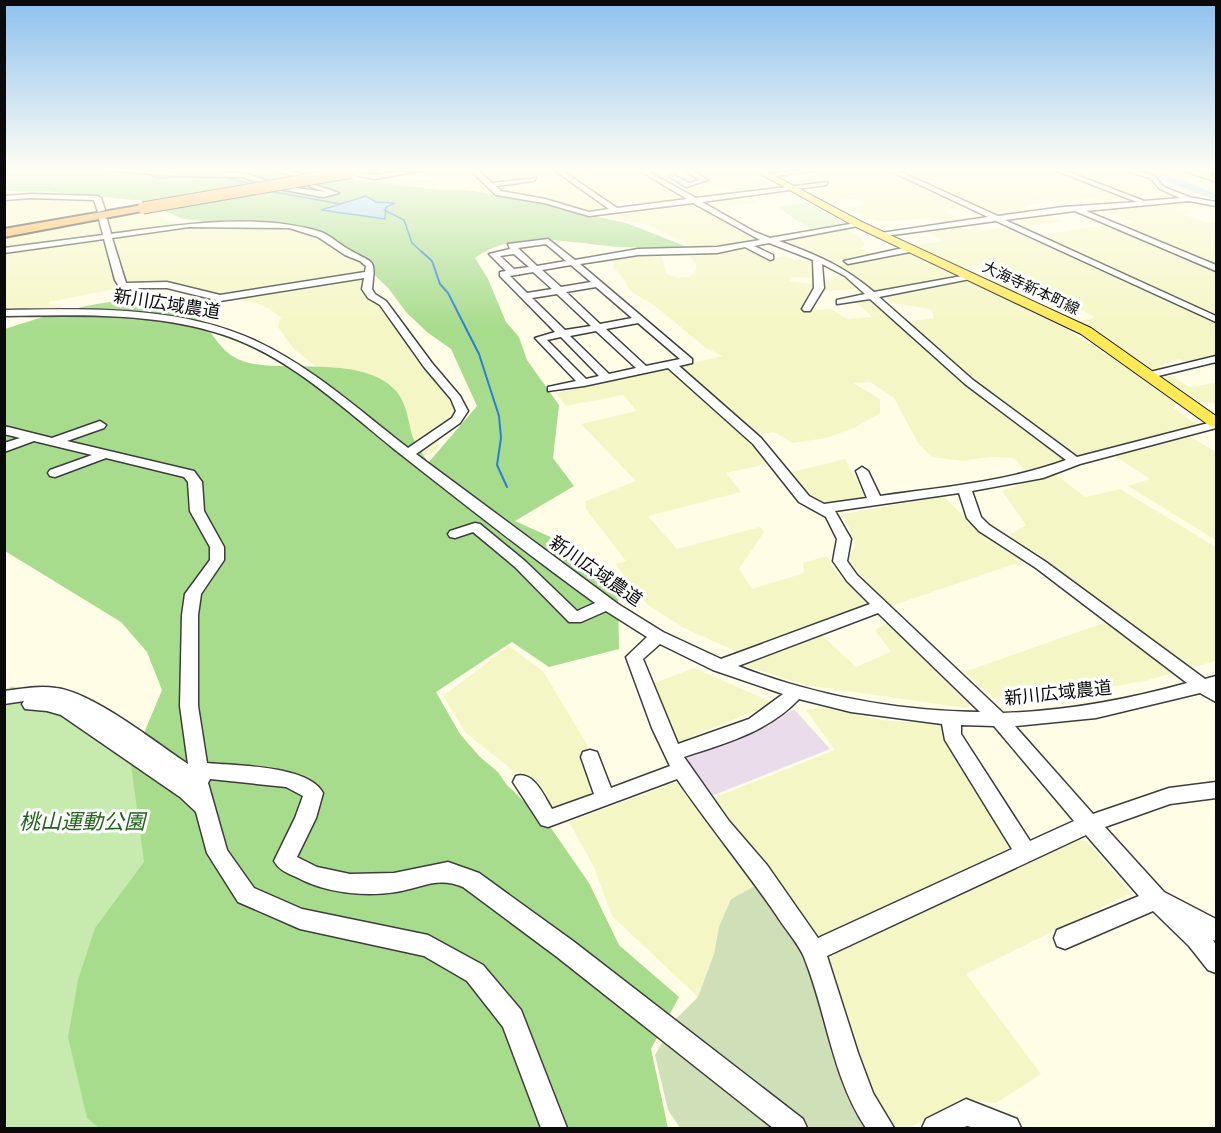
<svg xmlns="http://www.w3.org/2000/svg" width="1221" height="1133" font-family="'Playfair Display','Noto Sans JP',serif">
	<rect width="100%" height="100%" fill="#fffde6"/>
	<path fill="#eadcea" d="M794,709L830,749L709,797L680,757L765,725Z"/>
	<path fill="#f5f6c5" d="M455,169H468L496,194L467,189L408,185L375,178L401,174L425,180L462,172Z
		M475,169H553L613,210L593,213L503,193L494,185L516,182L525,188L553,184L544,177L491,184Z
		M559,169H638L690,200L645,206L636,200L608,204Z
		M711,169H725L735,175L747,174L766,185L759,186L767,190L738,194L727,188L685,193L681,190L706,180L696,172Z
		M829,169H886L972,208L946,211L966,223L945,226L928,218L898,221H876L847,207L866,204L859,199L820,200L806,193L837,189L827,182L798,185L789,181L815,177L804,171Z
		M973,169H1050L1141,202L1113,205L1094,198L1054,202L1030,192L1050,202L1023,206L1036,211L1000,218L912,178L977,171Z
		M1057,169H1122L1151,178L1158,189L1133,192L1153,201L1145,202Z
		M1169,169H1176L1216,181V196L1178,180L1154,173L1173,171Z
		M743,195L758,203L714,208L702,201Z
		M29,197L70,201L94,199L98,211L5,225L4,198Z
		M1181,200L1193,204L1177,206L1190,211L1185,215L1209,223L1216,222V266L1116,225L1133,222L1102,209Z
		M692,202L749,236L762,240L696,248L646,224L598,215Z
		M152,209L165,220L183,223L221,227L295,229L321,238L344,256L367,266L362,290L369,299L379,304L456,410L452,418L429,434L440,445L433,453L420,457L388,426L293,348L278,327L281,317L268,308L256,303L140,284L49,302V305L63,306L60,310L5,311V236Z
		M1042,212L1063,221L1019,227L1003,220Z
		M1108,225L1216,270V317L1038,235Z
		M957,226L965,229L982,230L1012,227L1216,321V356L1185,362L1179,359L1160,366L1165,369L1154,372L1078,322L1095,317L1052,295L1028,299L995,283L1018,277L990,263L960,268L912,246L943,241L924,231Z
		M846,229L860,237L865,244L861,249L873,255L832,263L781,240Z
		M745,246L771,258L785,256L791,259L813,261L812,278L792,277L790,281L813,284L814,289L801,311L830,309L848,319L872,317L856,302L870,300L938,362L1063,459L1028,474L1014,458L990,457L963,461L932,457L918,443L894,398L870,382L853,383L880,399V413L854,428L826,438L792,443L774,432L744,437L768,464L726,473L741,492L648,516L677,549L760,527L764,532L739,569L752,589L804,573L803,563L827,556L834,569L869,606L813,627L856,667L891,652L875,630L887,623L974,701L966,708L805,685L746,666L733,650L684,628L648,605L615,564L626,561L586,509V501L636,481L581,424L637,411L623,395L566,406L556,393L723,356L706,348L655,306L630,291L622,276L613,267V259L661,253L667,274L676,278L689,277L696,270V263L687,253Z
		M909,251L960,276L880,291L871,289L837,265Z
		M844,277L856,289L822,291L819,280Z
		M965,280L1065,328L1106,355L1114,357L1179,404L1171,406L1198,426L1077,457L973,378L908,322L934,318L931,309L893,303L884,296Z
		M1172,376L1189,387L1216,383V403L1199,402L1161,377Z
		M1189,436L1216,452V540L1128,486L1150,479L1113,455Z
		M845,459L866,498L830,505L819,501L788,473Z
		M1054,473L1085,497L1120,489L1216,547V661L1186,669L1009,535L1026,525L1002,491Z
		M943,496L972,524L1026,560L891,606L861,578L848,558L856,544L843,514Z
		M1109,621L1173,673L1145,681L1029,701L993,697L964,672Z
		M509,646L543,671L588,746L593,794L552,810L511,769L466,733L443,696Z
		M694,668L774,703L676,743L654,683Z
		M822,707L880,720L941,724L1011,847L817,939L713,798L835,750L806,710Z
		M679,781L759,884L719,927L714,954L698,997L612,916L594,867L569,822Z
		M1076,840L1087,841L1131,893L966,974L1041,1074L996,1103L959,1100L909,1128H890L871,1095L823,957L954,894Z"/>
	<path fill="#c7ebaf" d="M13,686L203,806L101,1128H5L4,690Z"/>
	<path fill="#a8dc8d" d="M5,169L137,174L158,178L226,175L219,169H291L300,173L442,190H467L530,200L629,224L690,248C667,248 644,248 620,247C574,244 515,228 475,258L488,279L506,322L519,337L527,360L559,405L553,458L574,486L515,521L566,544L595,568L618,599L619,649L549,667L512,642L436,692L460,734L480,757L498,772L506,784L551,828L589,883L619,945L679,997L651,1049L668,1128H99L87,1118L68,1037L78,980L95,928L144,862L131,764L162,690L147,652L121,622L5,551V329C51,314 151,281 193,313C215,330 217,355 249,363C292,372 366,355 397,392C407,405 408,420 412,435C415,444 423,454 428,463L477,406L451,349L427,332L406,312L389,289L359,260L331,241L294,225L221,223L183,219L143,201L45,191H5Z"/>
	<path fill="#cfe0b8" d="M759,884L804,953L861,1119L867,1128H680L668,1110L655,1055L675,1020L698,997L714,954L719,927L731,899Z"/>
	<path fill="#dbf1c1" d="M808,203L845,223L810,229L777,207Z"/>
	<path fill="#a8d2fa" stroke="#2a7ed5" stroke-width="1.5" d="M366,196L376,202L395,203L386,207L385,219L321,210Z"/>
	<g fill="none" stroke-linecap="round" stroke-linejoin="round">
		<path stroke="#2a7ed5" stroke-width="1.5" d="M74,169L115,171
			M140,173L161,178L186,176
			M220,176L254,185
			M268,191L341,204
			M384,210L404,220L412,243L423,253"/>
		<path stroke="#2a7ed5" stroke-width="2" d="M421,251L432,261L440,284L448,293L479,354L499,416L501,438L497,465L507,487"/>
		<path fill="#a8d2fa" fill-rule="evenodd" d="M1131,169C1161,169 1189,183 1216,194V200Z"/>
		<defs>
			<path id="minor" d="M111,169L244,173L282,186L326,192L311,187L299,177L269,169H280L303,175L315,185L339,193L323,197L279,189L243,177L178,176L114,171Z
				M288,169H344V170L341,172L291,171Z
				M414,169H429L375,179L347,174L350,172L375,175Z
				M469,169H476L492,183L536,178L534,181L496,186L501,191L545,199L589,212L609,209L553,169H560L617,208L687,199L637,169H644L696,198L828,182L826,185L702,202L755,232L770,238L861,222L862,224L858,226L779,241C817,255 844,266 874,292L973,274L974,276L970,279L879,297L973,380L1077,457L1216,421V428L1080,464L1043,478L972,491L981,517L989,525L1046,562L1205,679L1216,676V702L1200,693L1096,718L1015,726L1093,814L1169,788L1216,782V798L1170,804L1105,827L1164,892L1216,919V941L1213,940L1216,945V973L1208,970L1189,946L1153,911L1065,949L1057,946L1054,938L1057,930L1139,896L1086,835L827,956L858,1053L873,1093L894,1128H866C832,1077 827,1014 804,957C798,943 785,929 777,916C745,869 709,826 677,779L548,827L541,825L513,782L516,776C534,771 544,796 552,809L594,794L581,757L583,752L590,750L597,752L611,788L670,766L652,728L626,657L647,637L606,611L581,622H569L515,567L473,532L455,538L450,537L448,534L450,531L475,523L480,524L525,561L577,611L595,603C527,554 460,501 394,449C341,406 287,355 221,334C151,312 76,315 4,316V310C87,309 179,305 256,341C312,367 359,410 408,448L452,418L456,411L451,399L424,367L380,305L368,298L362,289L364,278L220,301L167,288H120L115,280L104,239L4,253V248L103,235L99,219L103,217L107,219L111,234C174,225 260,212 321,232C331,236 339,244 348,249C374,265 376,256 372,289L375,294L386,301L432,363L460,396L468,411L460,423L416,454L618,604L663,632L721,659L870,604L847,581L833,561L837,539L826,517L799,502L753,444L668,368L584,386L548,391V387L576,381L535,338L555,332L500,276V272L506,271L489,254L510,249L508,244L548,239L575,260L638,249L717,247L760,240L693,203L589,216L544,203L496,195ZM189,227L289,228L318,237L345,255L360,261L366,266L365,272L220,295L167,282L126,283L112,238ZM769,243L813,260L814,288L802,309L804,311H810L824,288L822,264L845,276L865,294L837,300V304L870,299L965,384L1066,460C1006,482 942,487 880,496L868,471L862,467L856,471L867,498L824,504L809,496L761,438L679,366L692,363V359L580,264L638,255L717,253L745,247L770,260L773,259V255L754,246ZM546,244L566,261L537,266L518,248ZM514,254L529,267L514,269L500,256ZM571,265L591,282L561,287L542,270ZM533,272L552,289L527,293L510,276ZM596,287L632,318L600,324L566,292ZM557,294L591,326L565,330L532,298ZM638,323L680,359L646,366L606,329ZM596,331L636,368L609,374L570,336ZM561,337L599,376L586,379L547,340ZM959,493L967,518L979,531L1036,568L1187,683C1126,700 1066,711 1003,713L857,575L847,561L851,539L835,511ZM878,613L980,712C898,711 815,696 738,666ZM660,644L713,670L783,694L749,719L678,744L643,659ZM799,699L851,712L942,724L945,740L1012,849L818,938L767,865L729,821L684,757C726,743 768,732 799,699ZM961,725L994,726L1074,821L1030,841L961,734Z
				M683,169H690L708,180L686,187L669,176L674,175L689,183L699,180Z
				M805,169H825L767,177L764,175Z
				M886,169H894L998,216L1063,207L1137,202L1052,169H1061L1144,201L1180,198L1160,189L1150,178L1121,169H1131L1154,176L1164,187L1189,197L1216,202V206L1189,201L1086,211L1216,265V271L1075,211L1005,220L1216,316V322L996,221L878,237V233H881L988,217Z
				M1216,169V173L1193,174L1190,172Z
				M31,194L97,196L101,198L105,210L98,212L94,200L31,198L4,200V196Z
				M912,246L916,249L915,251L848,264L844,261Z
				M1216,356V362L1150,378L1145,375L1146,373Z
				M100,421L106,425L104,428L67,441L194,471L202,482L204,511L224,547V560L201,594L198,615V706L207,763C236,766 308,765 323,793L316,818L297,857L317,867L350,874L394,873L448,862L479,873L573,941L803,1119L807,1128H773L557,957L463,887C437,876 422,888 396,892C364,897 325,893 296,877C287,873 279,870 274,861L295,818L303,796L286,787L210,779L208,783L227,850L254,888L302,909L428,935L483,965L521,1010L567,1128H541L503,1027L467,981L424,956L300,929L238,902L207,853L196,812L180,797L61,715L47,711L25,709L22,704L24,701L4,704V691C21,689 39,685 56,688C92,692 155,742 188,764L180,706L182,615L185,594L210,560V547L190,511L188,482L184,477L106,458L55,477L50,476L48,473L50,470L92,455L34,441L4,452V443L20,438L4,434V426L52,438Z
				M966,1099L1017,1119L1021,1128H975L967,1126L962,1128H922L926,1119Z"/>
			<path id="major" d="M752,169H762L862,222L1091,328L1216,416V428L1210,426L1081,334L854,226Z
				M1179,169H1192L1216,176V182Z"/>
			<path id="highway" d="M353,169H378L373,172L348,174V170Z
				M143,205L149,208L147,210L4,237V229Z"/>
		</defs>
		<use href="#minor" stroke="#3d3d3d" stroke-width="3"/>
		<use href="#major" stroke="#1b1b1b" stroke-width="2"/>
		<use href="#highway" stroke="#1b1b1b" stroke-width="4"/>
		<use href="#minor" fill="#fff" fill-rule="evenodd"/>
		<use href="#major" fill="#ffe956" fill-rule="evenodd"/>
		<use href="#highway" fill="#feaf46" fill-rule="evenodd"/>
		<defs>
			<path id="highway-bridge" d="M143,208L352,172"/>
		</defs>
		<use href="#highway-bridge" stroke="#1b1b1b" stroke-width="13" stroke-linecap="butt"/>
		<use href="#highway-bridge" stroke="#feaf46" stroke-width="11"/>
	</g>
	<linearGradient id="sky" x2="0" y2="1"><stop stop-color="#8ec0ef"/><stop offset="0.52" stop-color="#fffef4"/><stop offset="1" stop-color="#fffef4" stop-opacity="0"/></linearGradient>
	<rect width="1221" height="327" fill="url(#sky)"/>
	<g text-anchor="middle" stroke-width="6" stroke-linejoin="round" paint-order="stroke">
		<g font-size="15" fill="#0a0a0a" stroke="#fff">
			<text transform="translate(1031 288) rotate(25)" y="5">大海寺新本町線</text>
		</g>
		<g font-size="18" fill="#0a0a0a" stroke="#fff">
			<text transform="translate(167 304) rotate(9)" y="6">新川広域農道</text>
			<text transform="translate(596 571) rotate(35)" y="6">新川広域農道</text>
			<text transform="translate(1058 693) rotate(-6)" y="6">新川広域農道</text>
		</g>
		<g font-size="21" font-style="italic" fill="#1f6418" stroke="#fff">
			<text x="82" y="829">桃山運動公園</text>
		</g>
	</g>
	<rect width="1221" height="1133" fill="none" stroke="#0a0a0a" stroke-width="12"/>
</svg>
